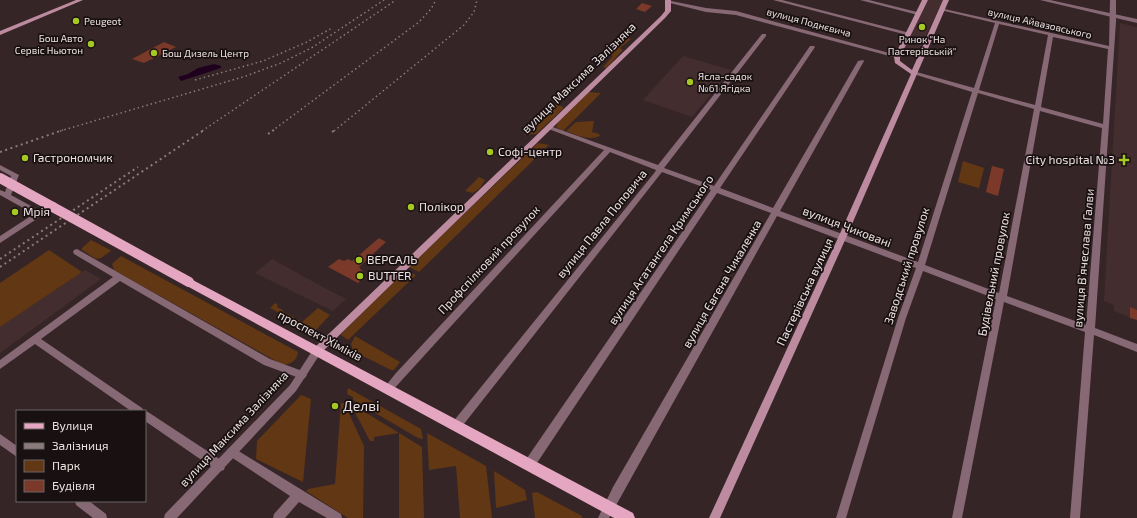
<svg xmlns="http://www.w3.org/2000/svg" width="1137" height="518" font-family="'Exo 2',sans-serif">
	<rect width="100%" height="100%" fill="#362526"/>
	<path fill="#442d2f" d="M928,0H943L916,57L901,53Z
		M1120,23L1137,27V320L1114,311V305L1104,301Z
		M683,56L731,70L692,117L643,100Z
		M272,259L319,285L346,299L333,311L255,273Z
		M85,270L101,279L0,353V327Z"/>
	<path fill="#623713" d="M626,37L631,39L620,48L623,50C616,56 613,62 606,68L603,67L613,56L609,54Z
		M589,92L601,93L563,131L556,127L558,122Z
		M556,104L563,107V109L536,134L524,135Z
		M594,121L592,132L599,134L600,136C588,141 577,135 566,131L576,122Z
		M538,143L549,145L419,272L409,267Z
		M963,161L984,168L979,188L958,182Z
		M479,177L485,180L480,188L473,193L465,191Z
		M91,240L110,250L111,251L101,258L96,259L82,250V248Z
		M49,250L82,272L0,327V283Z
		M121,256L298,352C297,361 291,364 283,365L114,270L112,264Z
		M406,270L416,275L348,340L341,335L342,333Z
		M275,303L278,305L277,307L283,310L282,311L302,322L318,308L330,315L316,330L309,329L270,308Z
		M355,336L400,362L394,370H391L353,351L351,344Z
		M348,388L421,429L423,439L418,438L353,400V397L347,394Z
		M301,395L311,399L303,482L256,459L257,441Z
		M341,403H344L364,446L363,518H348L306,491L308,489L335,484Z
		M350,403L422,447L424,518H399V433L374,437V441H370Z
		M427,433L486,466L492,518H460L456,466L429,470Z
		M494,471L525,490L527,500L496,508Z
		M537,492L582,516V518H535L532,493Z"/>
	<path fill="#20001f" d="M214,64L221,66V68L181,81L178,77L188,74L198,68Z"/>
	<path fill="#7a3929" d="M642,3L652,6L645,12L636,9Z
		M164,42L176,47L144,63L132,59Z
		M992,166L1004,169L998,196L986,192Z
		M379,238L386,242L359,267L363,272V278L358,283L328,267L339,259L344,261L348,259L352,261Z
		M1130,307L1137,310V320L1130,318Z"/>
	<g fill="none" stroke-linecap="round" stroke-linejoin="round">
		<path fill="#876875" fill-rule="evenodd" d="M666,0L706,8L736,11L900,56L897,58L736,15L706,12L666,2Z
			M773,0H782L910,33L907,35Z
			M860,0H869L921,13L918,15Z
			M1110,0H1116V22L1095,328L1137,344V352L1094,335L1080,518H1070L1085,332L1004,302L962,518H952L996,299L923,271L906,318L846,518H836L898,318L916,268L777,216L609,518H598L613,487L771,213L717,193L533,469L529,470L525,469L524,465L525,461L711,190L662,172L460,429L456,431L452,429L451,426L452,423L655,172L656,170L610,152L391,392L388,393L385,392L383,389L396,373L604,150L546,128V126H550L658,165L762,34H766V36L664,168L714,186L810,46H814L815,47L720,188L773,208L858,61L863,60L864,61L780,211L918,262L972,92L910,73L913,71L974,88L995,23L940,10V8L1109,46ZM999,24L1048,35L1035,105L979,90ZM1053,37L1108,49L1103,124L1041,107ZM978,93L1034,109L999,293L925,265ZM1040,111L1102,128L1086,325L1007,296Z
			M0,165L19,175L11,195L40,211L49,205V202H55L58,205L0,243V236L34,214L0,195V190L5,192L11,176L0,170Z
			M77,249L270,359L305,372L307,375L305,378L302,379L264,365L120,281L41,339L142,408L144,411H145L148,412L224,462L225,466L224,470L220,471L216,470L145,421V411H131L35,344L0,369V360L113,277L74,254L73,252L74,250Z
			M0,434L17,446V457L0,445Z
			M232,447L341,514L342,518H327L299,502L285,518H273L274,514L290,496L228,455L227,452L228,449Z
			M75,501H89L106,514L107,518H93L76,505Z"/>
		<path fill="#876875" fill-rule="evenodd" d="M1040,0H1050L1137,19V23Z
			M317,347L320,348L322,351L296,391L177,518H164L165,514L290,385L314,348Z"/>
		<path fill="#bc8ba0" fill-rule="evenodd" d="M76,0H83L0,35V31Z
			M665,0H671V11L665,18L320,354L317,355L314,354L312,351L314,348L661,16L665,11Z
			M922,0H928L900,57V61L912,70L943,0H949L846,238L720,518H709L838,238L911,74L895,63L894,57Z"/>
		<path fill="#e5a6c1" fill-rule="evenodd" d="M189,278L633,513L635,518H614L185,285L184,282L185,279Z"/>
		<path stroke="#8a7b7c" stroke-width="1.5" stroke-dasharray="1.5 3" stroke-linecap="butt" d="M195,80L263,61L307,42L332,28
			M60,131L246,76L281,63L313,47L384,0
			M202,131L396,0
			M272,131L419,22L431,9L436,0
			M334,131L464,25L474,12L477,0"/>
		<path stroke="#8a7b7c" stroke-width="2" stroke-dasharray="2 3.5" stroke-linecap="butt" d="M332,132L335,130
			M268,134L274,130
			M0,152L63,130
			M0,259L138,167
			M0,267L204,130"/>
		<path stroke="#e5a6c1" stroke-width="10" d="M0,178L189,282"/>
	</g>
	<g fill="#a5c823" stroke="#181011" stroke-width="1.5">
		<circle cx="76" cy="21" r="4"/>
		<circle cx="922" cy="27" r="4"/>
		<circle cx="91" cy="44" r="4"/>
		<circle cx="154" cy="53" r="4"/>
		<circle cx="690" cy="82" r="4"/>
		<circle cx="490" cy="152" r="4"/>
		<circle cx="25" cy="158" r="4"/>
		<path d="M1122 154h4v4h4v4h-4v4h-4v-4h-4v-4h4z"/>
		<circle cx="411" cy="207" r="4"/>
		<circle cx="15" cy="212" r="4"/>
		<circle cx="359" cy="260" r="4"/>
		<circle cx="360" cy="276" r="4"/>
		<circle cx="335" cy="406" r="4"/>
	</g>
	<g text-anchor="middle" stroke-width="3.5" stroke-linejoin="round" paint-order="stroke">
		<g font-size="10" fill="#ede1e1" stroke="#181011" text-anchor="start">
			<text x="84" y="25">Peugeot</text>
			<text x="83" y="42" text-anchor="end">Бош Авто<tspan x="83" dy="12">Сервіс Ньютон</tspan></text>
			<text x="922" y="43" text-anchor="middle">Ринок "На<tspan x="922" dy="12">Пастерівській"</tspan></text>
			<text x="162" y="57">Бош Дизель Центр</text>
			<text x="698" y="80">Ясла-садок<tspan x="698" dy="12">№61 Ягідка</tspan></text>
		</g>
		<g font-size="10" fill="#ede1e1" stroke="#181011">
			<text transform="translate(809 22) rotate(15)" y="4">вулиця Поднєвича</text>
			<text transform="translate(1040 23) rotate(13)" y="4">вулиця Айвазовського</text>
		</g>
		<g font-size="12" fill="#ede1e1" stroke="#181011">
			<text transform="translate(579 78) rotate(-44)" y="4">вулиця Максима Залізняка</text>
			<text transform="translate(602 224) rotate(-51)" y="4">вулиця Павла Поповича</text>
			<text transform="translate(847 227) rotate(21)" y="4">вулиця Чиковані</text>
			<text transform="translate(661 250) rotate(-56)" y="4">вулиця Агатангела Кримського</text>
			<text transform="translate(1084 258) rotate(-85)" y="4">вулиця Вʼячеслава Галви</text>
			<text transform="translate(489 260) rotate(-47)" y="4">Профспілковий провулок</text>
			<text transform="translate(907 266) rotate(-72)" y="4">Заводський провулок</text>
			<text transform="translate(994 274) rotate(-79)" y="4">Будівельний провулок</text>
			<text transform="translate(722 284) rotate(-60)" y="4">вулиця Євгена Чикаленка</text>
			<text transform="translate(805 292) rotate(-65)" y="4">Пастерівська вулиця</text>
			<text transform="translate(320 336) rotate(28)" y="4">проспект Хіміків</text>
			<text transform="translate(234 429) rotate(-47)" y="4">вулиця Максима Залізняка</text>
		</g>
		<g font-size="12" fill="#ede1e1" stroke="#181011" text-anchor="start">
			<text x="498" y="156">Софі-центр</text>
			<text x="33" y="162">Гастрономчик</text>
			<text x="1115" y="164" text-anchor="end">City hospital №3</text>
			<text x="419" y="211">Полікор</text>
			<text x="23" y="216">Мрія</text>
			<text x="367" y="264">ВЕРСАЛЬ</text>
			<text x="368" y="280">BUTTER</text>
		</g>
		<g font-size="14" fill="#ede1e1" stroke="#181011" text-anchor="start">
			<text x="343" y="411">Делві</text>
		</g>
	</g>
	<rect x="16" y="410" width="130" height="92" fill="#181011" stroke="#6d6464"/>
	<rect x="24" y="423" width="20" height="6" fill="#e5a6c1" stroke="#6d6464"/>
	<text x="52" y="430" font-size="12" fill="#ede1e1">Вулиця</text>
	<rect x="24" y="443" width="20" height="6" fill="#8a7b7c" stroke="#6d6464"/>
	<text x="52" y="450" font-size="12" fill="#ede1e1">Залізниця</text>
	<rect x="24" y="460" width="20" height="12" fill="#623713" stroke="#6d6464"/>
	<text x="52" y="470" font-size="12" fill="#ede1e1">Парк</text>
	<rect x="24" y="480" width="20" height="12" fill="#7a3929" stroke="#6d6464"/>
	<text x="52" y="490" font-size="12" fill="#ede1e1">Будівля</text>
</svg>
